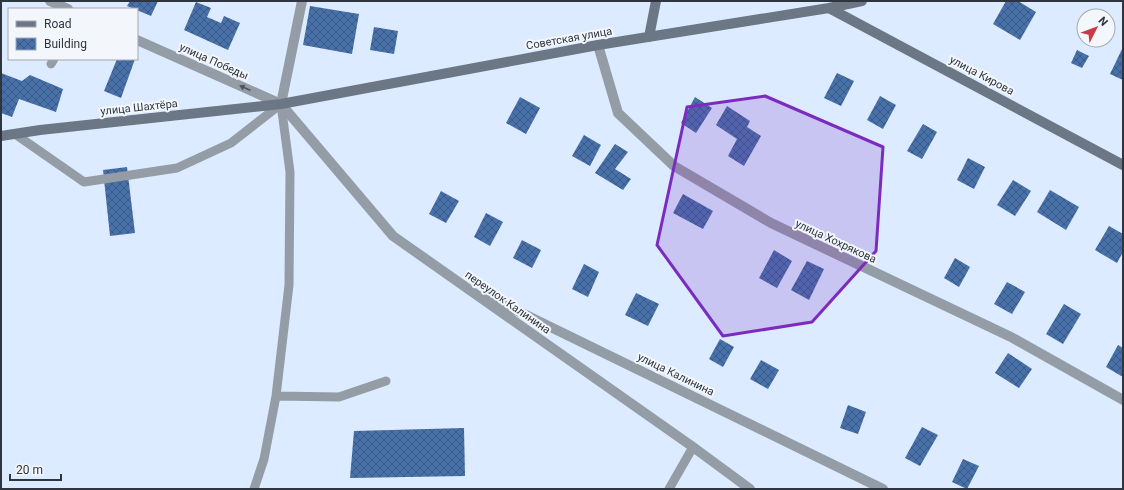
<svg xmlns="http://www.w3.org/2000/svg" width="1124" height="490" font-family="Roboto,sans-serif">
	<defs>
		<pattern id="building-cross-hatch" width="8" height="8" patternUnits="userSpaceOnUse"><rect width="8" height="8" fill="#4871a9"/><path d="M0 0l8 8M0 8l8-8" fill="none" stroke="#3a5984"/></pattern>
	</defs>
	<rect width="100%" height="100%" fill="#dcebff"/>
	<path fill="url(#building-cross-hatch)" d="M130,1H158L151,16L127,6Z
		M1006,1H1018L1036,12L1020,40L993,24Z
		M196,2L211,8L207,17L221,23L224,16L240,23L228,50L184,30Z
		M310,6L359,14L352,54L303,45Z
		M374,27L398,31L394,54L370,50Z
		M1123,47V80L1110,74Z
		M1077,50L1089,56L1082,68L1071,63Z
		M117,59H135L121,98L104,91Z
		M1,73L22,81L30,75L63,89L56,112L19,99L12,117L1,113Z
		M837,73L854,81L841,106L824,98Z
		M880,96L896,105L883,129L867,120Z
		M520,97L540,108L526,134L506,123Z
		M695,97L712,108L696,133L681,123Z
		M727,106L750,121L747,127L761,136L744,166L728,156L737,139L716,125Z
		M923,124L937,132L922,159L907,151Z
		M584,135L601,145L590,166L572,156Z
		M615,144L628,152L615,169L631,179L623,190L595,173Z
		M968,158L985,167L974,189L957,180Z
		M127,167L135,233L110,236L103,170Z
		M1013,180L1031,191L1015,216L997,205Z
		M1050,190L1079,207L1066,230L1037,212Z
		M441,191L459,201L446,223L429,214Z
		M683,194L713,211L703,229L673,213Z
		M486,213L503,222L490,246L474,237Z
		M1109,226L1123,234V252L1117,263L1095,250Z
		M522,240L541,250L532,268L513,258Z
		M774,250L792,261L777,288L759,278Z
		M955,258L970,267L959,287L944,278Z
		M807,261L824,269L809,300L791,290Z
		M584,264L599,272L588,297L572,289Z
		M1007,282L1025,292L1012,314L994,304Z
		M636,293L659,304L648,326L625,315Z
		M1064,304L1081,314L1063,344L1046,334Z
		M720,339L734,347L723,367L709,359Z
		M1118,345L1123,348V377L1106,367Z
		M1008,353L1032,369L1019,388L995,373Z
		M761,360L779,370L768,389L750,379Z
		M848,405L866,412L858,434L840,428Z
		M922,427L938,435L920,466L905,458Z
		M464,428L465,476L350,478L354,431Z
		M963,459L979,466L967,489L952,482Z"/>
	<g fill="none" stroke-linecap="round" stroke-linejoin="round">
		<path stroke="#949ca6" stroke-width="9" d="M51,64L54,59
			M15,134L84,182L177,168L231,143L281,104
			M276,396L339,397L386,381
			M254,489L264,459L276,396L289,285L290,172L281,104
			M669,489L693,447"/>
		<path stroke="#949ca6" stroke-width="10" d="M50,1L68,9
			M137,40L281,104L393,236L693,447L750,489
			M598,45L618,113L674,166L771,223L1011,337L1123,400
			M281,104L302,1
			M485,295L883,489"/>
		<path stroke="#6c7786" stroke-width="10" d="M829,8L1123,165
			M649,37L656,1
			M1,136L40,130L281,104L598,45L829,8L862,1"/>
	</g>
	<defs><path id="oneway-solid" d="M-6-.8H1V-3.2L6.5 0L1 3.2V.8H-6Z"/></defs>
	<use fill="#4d545e" href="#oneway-solid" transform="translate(245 88) rotate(-156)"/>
	<path fill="#7b2cbf" fill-opacity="0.2" stroke="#7b2cbf" stroke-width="3" stroke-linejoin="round" d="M765,96L883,147L876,251L812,322L723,336L657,245L687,107Z"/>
	<g text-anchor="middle" stroke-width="4" stroke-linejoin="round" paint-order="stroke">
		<g font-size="11" fill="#2e353f" stroke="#f3f7fc">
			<text transform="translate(569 38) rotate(-10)" y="4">Советская улица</text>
			<text transform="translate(214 61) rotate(24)" y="4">улица Победы</text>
			<text transform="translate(982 75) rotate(28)" y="4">улица Кирова</text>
			<text transform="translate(139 107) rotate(-6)" y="4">улица Шахтёра</text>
			<text transform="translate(836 241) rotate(25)" y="4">улица Хохрякова</text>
			<text transform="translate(508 302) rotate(35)" y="4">переулок Калинина</text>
			<text transform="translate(676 374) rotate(26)" y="4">улица Калинина</text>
		</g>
	</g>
	<rect width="1124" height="490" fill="none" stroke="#2e353f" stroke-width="4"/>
	<rect x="8" y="8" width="130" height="52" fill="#f3f7fc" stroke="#a4a9b0"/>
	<rect x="16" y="21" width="20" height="6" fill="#6c7786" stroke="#a4a9b0"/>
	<text x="44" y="28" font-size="12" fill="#2e353f">Road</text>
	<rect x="16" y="38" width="20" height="12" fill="url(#building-cross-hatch)" stroke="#a4a9b0"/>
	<text x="44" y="48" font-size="12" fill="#2e353f">Building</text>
	<g transform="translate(1096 28) rotate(48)"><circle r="19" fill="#f3f7fc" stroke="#a4a9b0"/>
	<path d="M0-3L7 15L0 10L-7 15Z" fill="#ca3a49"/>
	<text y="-6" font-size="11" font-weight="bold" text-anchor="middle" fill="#2e353f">N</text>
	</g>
	<path d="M10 474v6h51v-6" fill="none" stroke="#2e353f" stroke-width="2"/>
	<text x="16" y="474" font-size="12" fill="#2e353f" stroke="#f3f7fc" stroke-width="3" paint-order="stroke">20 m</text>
</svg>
